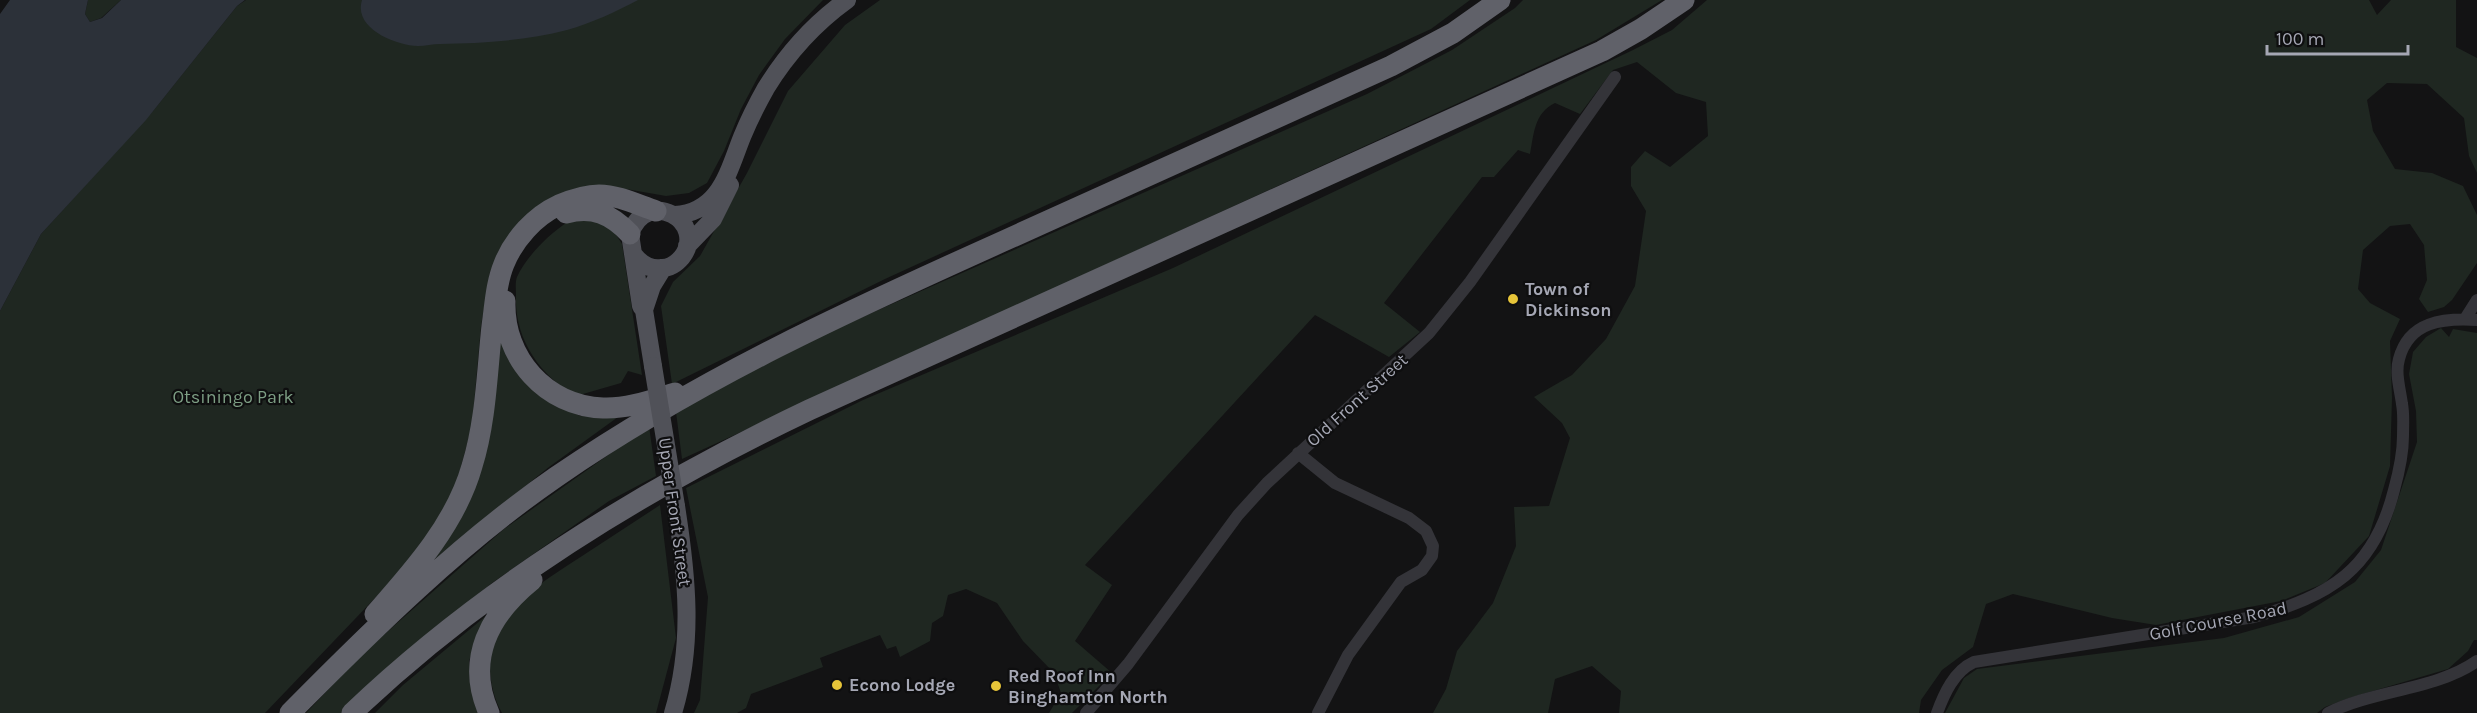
<svg xmlns="http://www.w3.org/2000/svg" width="2477" height="713" font-family="Karla,sans-serif">
	<rect width="100%" height="100%" fill="#131314"/>
	<path fill="#1f2721" d="M88,0H121L101,18L90,22L85,14Z
		M246,0H823L785,39L759,75L741,109L724,151L707,183L689,193L666,196L626,189L560,196L505,243L490,272L481,326L472,426L456,485L421,550L265,713H0V311L41,234L153,111L237,6Z
		M880,0H1470L1431,29L885,279L672,384L661,306L673,282L700,256L747,173L788,91L845,25Z
		M1523,0H1662L1596,40L682,459L676,412L799,345L1367,94L1452,50L1515,8Z
		M1707,0H2369L2377,15L2391,0H2456V47L2477,58V173L2469,156L2464,118L2427,84L2387,83L2367,100L2373,131L2395,169L2432,173L2463,186L2477,215V263L2452,300L2444,307L2428,312L2419,299L2427,280L2424,245L2410,224L2390,226L2363,250L2358,289L2370,303L2400,319L2390,341L2392,398L2390,466L2369,536L2325,583L2281,601L2156,625L2112,618L2013,594L1986,604L1973,647L1942,670L1921,700L1919,713H1619L1621,691L1592,666L1555,679L1548,713H1433L1446,689L1457,651L1493,603L1516,546L1514,507L1549,506L1570,438L1562,423L1534,397L1572,375L1606,339L1635,286L1646,211L1631,186V167L1645,151L1670,167L1708,136L1706,102L1676,93L1637,62L1613,70L1580,114L1555,103C1534,113 1534,134 1530,154L1518,150L1494,177H1482L1384,303L1420,332L1389,357L1315,315L1085,565L1112,585L1075,641L1112,673L1072,713H1049L1061,693L1054,673L1023,641L997,603L966,589L948,595L943,616L932,623L930,641L900,657L896,646L887,649L880,635L820,658L823,667L751,694L746,708L737,713H694L700,700L708,597L686,488L863,400L1173,268L1633,50L1672,30Z
		M593,215L610,225L622,244L642,375L628,371L621,383L576,396C539,375 514,338 516,295C516,290 515,282 517,277C526,257 548,235 566,223C573,219 584,218 593,215Z
		M500,325L541,394L580,416L618,417L549,467L425,567L471,496Z
		M2441,328L2449,337L2453,329L2477,333V640H2474L2468,651L2448,669L2349,698L2325,707L2317,713H1945L1964,678L1977,669L2224,638L2299,617L2355,582L2381,550L2417,442L2416,411L2409,374L2413,352L2426,337Z
		M649,426L656,476L609,501L492,583L407,651L343,713H306L362,654L504,529Z
		M660,505L676,638L656,713H502C486,685 485,644 505,617C525,592 553,575 579,558C606,540 633,523 660,505Z
		M487,615L469,661L479,713H375L403,685Z"/>
	<path fill="#2c3139" d="M10,0H88L85,14L90,22L102,18L121,0H245L237,6L146,120L41,234L0,311V14Z
		M362,0H638C615,12 592,23 567,30C526,41 482,43 440,44C433,44 425,46 418,46C395,45 353,28 362,0Z"/>
	<g fill="none" stroke-linecap="round" stroke-linejoin="round">
		<path stroke="#343439" stroke-width="12" d="M2465,319L2477,300
			M1298,453L1335,483L1409,518L1426,531L1433,546L1432,556L1422,570L1401,582L1348,655L1318,713
			M1086,713L1128,664L1238,515L1267,483L1429,333L1470,282L1615,77
			M1937,713C1944,694 1954,671 1974,662L2254,617C2330,596 2374,570 2394,490C2399,472 2403,455 2403,436C2403,425 2404,414 2402,404C2400,389 2395,373 2399,359C2409,321 2443,318 2477,320
			M2328,713C2374,690 2436,690 2477,661"/>
		<path stroke="#505158" stroke-width="18" d="M675,215C720,212 728,172 742,137C749,120 757,104 766,88C787,54 815,23 847,0
			M687,246L713,219L730,185
			M634,255C641,264 650,270 662,268C670,268 677,263 682,257C708,222 647,186 630,234L641,306L644,310L653,366
			M644,310L652,286L663,268
			M673,713C694,644 687,576 676,506"/>
		<path stroke="#606169" stroke-width="21" d="M566,213C593,206 611,214 630,234
			M505,301C503,358 546,406 603,408C627,409 652,400 675,393
			M375,614C414,570 456,523 472,466C486,421 487,372 492,326C495,305 496,283 504,264C514,239 535,216 559,205C571,200 586,195 599,195C618,195 638,205 656,211
			M290,713C373,629 459,544 556,477C700,378 850,310 1008,239C1136,181 1264,124 1391,66L1453,33L1500,0
			M352,713C485,586 643,489 809,410L1602,51L1641,29L1684,0
			M489,713C465,659 490,614 532,580"/>
		<path stroke="#505158" stroke-width="18" d="M653,366L676,506"/>
	</g>
	<g fill="#e6c439" stroke="#0e0e0f" stroke-width="2">
		<circle cx="1513" cy="299" r="6"/>
		<circle cx="837" cy="685" r="6"/>
		<circle cx="996" cy="686" r="6"/>
	</g>
	<g text-anchor="middle" stroke-width="4.5" stroke-linejoin="round" paint-order="stroke">
		<g font-size="18" font-weight="bold" fill="#a5a7b4" stroke="#0e0e0f" text-anchor="start">
			<text x="1525" y="295">Town of<tspan x="1525" dy="21">Dickinson</tspan></text>
			<text x="1008" y="682">Red Roof Inn<tspan x="1008" dy="21">Binghamton North</tspan></text>
			<text x="849" y="691">Econo Lodge</text>
		</g>
		<g font-size="18" fill="#7d9e84" stroke="#0e0e0f">
			<text x="233" y="403">Otsiningo Park</text>
		</g>
		<g font-size="18" fill="#a5a7b4" stroke="#0e0e0f">
			<text transform="translate(1357 400) rotate(-42)" y="6">Old Front Street</text>
			<text transform="translate(675 512) rotate(82)" y="6">Upper Front Street</text>
			<text transform="translate(2218 621) rotate(-11)" y="6">Golf Course Road</text>
		</g>
	</g>
	<path d="M2267 45v9h141v-9" fill="none" stroke="#a5a7b4" stroke-width="3"/>
	<text x="2276" y="45" font-size="18" fill="#a5a7b4" stroke="#0e0e0f" stroke-width="4.5" paint-order="stroke">100 m</text>
</svg>
